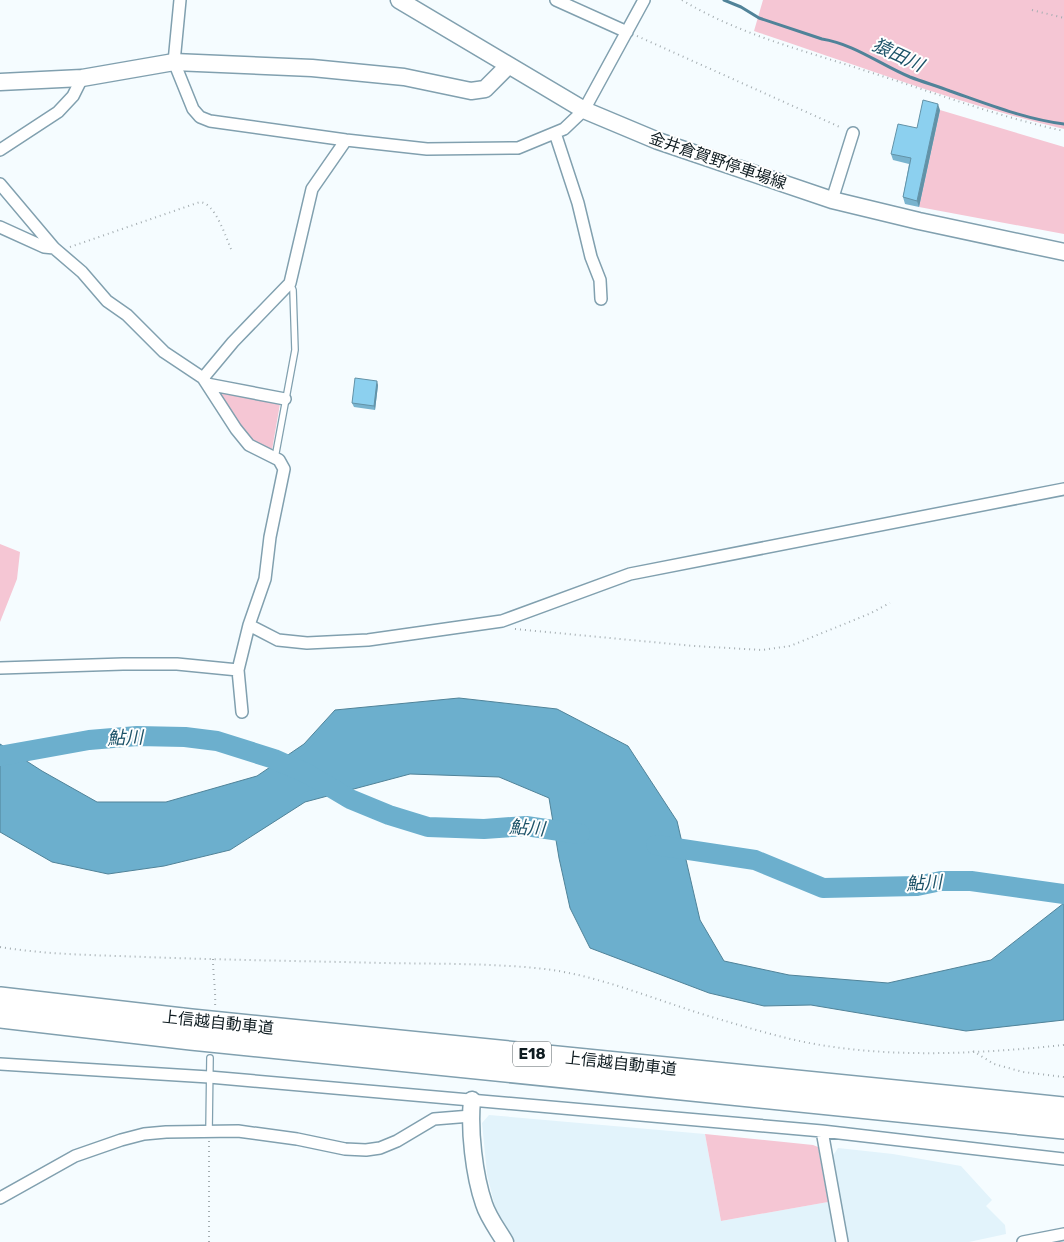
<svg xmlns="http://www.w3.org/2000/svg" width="1064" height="1242" font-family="Rubik,'Noto Sans JP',sans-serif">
	<rect width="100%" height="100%" fill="#f5fcff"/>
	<path fill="#e2f3fb" d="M489,1115L705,1134L721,1221L828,1202L835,1242H515L495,1207L487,1174L482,1123Z
		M838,1148L893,1154L961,1166L992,1200L986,1206L1005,1225L1006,1234L969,1242H847L832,1157Z"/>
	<path fill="#f5c6d4" d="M763,0H1064V129C959,104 857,65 754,31Z
		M940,110L1064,147V234L919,207Z
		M218,390L280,404L272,450L249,439L216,392Z
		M0,544L20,552L17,579L0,622Z
		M705,1134L813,1145L818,1147L828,1202L721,1221Z"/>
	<path fill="#6cafcd" stroke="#508399" d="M459,698L557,709L628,746L677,821L700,920L724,961L789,975L888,983L991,960L1064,903V1020L966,1031L811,1005L764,1006L709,993L590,948L570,908L559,858L549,798L499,777L410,774L305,802L230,850L164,866L108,874L52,862L0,832V744L42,771L97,802H166L257,776L304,744L335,710Z"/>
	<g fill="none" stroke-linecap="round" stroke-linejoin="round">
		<path stroke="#508399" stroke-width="3" d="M724,0L741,7L759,18L822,39C854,44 881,65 910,77C923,82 937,86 950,91C987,104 1025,119 1064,124"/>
		<path stroke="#6cafcd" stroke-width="20" d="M0,756L89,740L137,736L185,737L217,741L274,759L308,774L350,799L389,815L428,827L484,829L526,826L580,834
			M656,845L755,860L823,888L917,886L941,881H971L1064,894"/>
		<defs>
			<path id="lane" d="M275,458L295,350L293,290L290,283
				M209,1131L210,1058"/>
			<path id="street" d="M180,0L174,62L193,109L200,117L210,121L346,140L427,149L518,148L564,129L584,110L644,0
				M556,0L627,32
				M555,133L578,203L591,257L600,280L601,299
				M0,150L58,112L73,96L82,78
				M0,184L54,248L82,272L107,301L127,315L164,352L203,378L236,429L249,445L279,460L284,469L270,537L265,579L249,625L238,670L242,712
				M832,200L853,133
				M0,227L44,247L54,248
				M203,378L233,342L290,283L312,189L346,140
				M207,384L285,399
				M249,625L278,640L307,643L368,640L502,621L630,574L1064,489
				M0,668L123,664H177L238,670
				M0,1064L209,1077L822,1131L1064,1159
				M822,1131L842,1242
				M0,1198L75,1156L121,1140L144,1134L166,1132L238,1131L297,1139L345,1149L366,1150L380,1148L397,1141L434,1119L471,1116
				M1023,1242L1064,1234"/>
			<path id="secondary" d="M399,0L584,110L658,141L832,200L919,221L1064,252
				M0,82L82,78L174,62L312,68L404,77L471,91L485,89L508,66
				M472,1100C469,1130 474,1175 484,1204C488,1217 498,1230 505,1242"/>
			<path id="highway" d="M0,998L191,1020L1064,1108
				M0,1017L191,1039L1064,1128"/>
		</defs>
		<use href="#lane" stroke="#81a0af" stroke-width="8"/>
		<use href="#street" stroke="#81a0af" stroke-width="14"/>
		<use href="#secondary" stroke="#81a0af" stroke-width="19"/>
		<use href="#highway" stroke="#81a0af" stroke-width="24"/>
		<path stroke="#a4adb1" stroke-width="2" stroke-dasharray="1 4" stroke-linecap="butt" d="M682,0C738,34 802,50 863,70C930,91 995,116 1064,131
			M1032,10L1064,18
			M637,36L842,128
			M70,247L200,202C215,203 225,235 231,249
			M515,629L694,646L762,650L790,646L869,614L890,603
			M0,947C48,955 97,955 145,957C225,960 304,961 383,963C437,964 492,963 545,969C603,976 665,1004 722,1020C756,1030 792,1041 827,1046C905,1058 986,1053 1064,1045
			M213,959C213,975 216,991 215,1007
			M973,1051L994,1064L1023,1072L1064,1077
			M209,1242V1141"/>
		<use href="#lane" stroke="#fff" stroke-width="5.5"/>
		<use href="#street" stroke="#fff" stroke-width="11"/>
		<use href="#secondary" stroke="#fff" stroke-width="16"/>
		<use href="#highway" stroke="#fff" stroke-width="21"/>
	</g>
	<path fill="#78b3ce" d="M940,110L919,207L905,204L903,197L909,164L893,160L891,154Z
		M378,385L375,410L354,407L352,403Z"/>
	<path fill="#6292a7" d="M938,104L940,110L919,207L917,201Z
		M377,381L378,385L375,410L374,406Z"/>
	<path fill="#8cd0ef" stroke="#6292a7" d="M923,100L938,104L917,201L903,197L911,158L891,154L898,124L917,128Z
		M355,378L377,381L374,406L352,403Z"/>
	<g text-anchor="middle" stroke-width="4" stroke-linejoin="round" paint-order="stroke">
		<rect fill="#fff" stroke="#576064" stroke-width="1" x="513" y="1041.5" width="38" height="25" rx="4"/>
		<g font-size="15" font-weight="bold" fill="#0f1c21">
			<text x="532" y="1059">E18</text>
		</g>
		<g font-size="16" fill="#0f1c21" stroke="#fff">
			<text transform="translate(718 160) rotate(19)" y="6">金井倉賀野停車場線</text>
			<text transform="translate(218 1022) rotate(6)" y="6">上信越自動車道</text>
			<text transform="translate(621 1063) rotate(6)" y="6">上信越自動車道</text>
		</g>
		<g font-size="18" font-style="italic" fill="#1d5369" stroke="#fff">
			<text transform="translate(898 55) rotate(25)" y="6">猿田川</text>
			<text transform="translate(125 738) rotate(-2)" y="6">鮎川</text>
			<text transform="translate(527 828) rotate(4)" y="6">鮎川</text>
			<text transform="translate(924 883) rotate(-3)" y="6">鮎川</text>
		</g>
	</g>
</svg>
